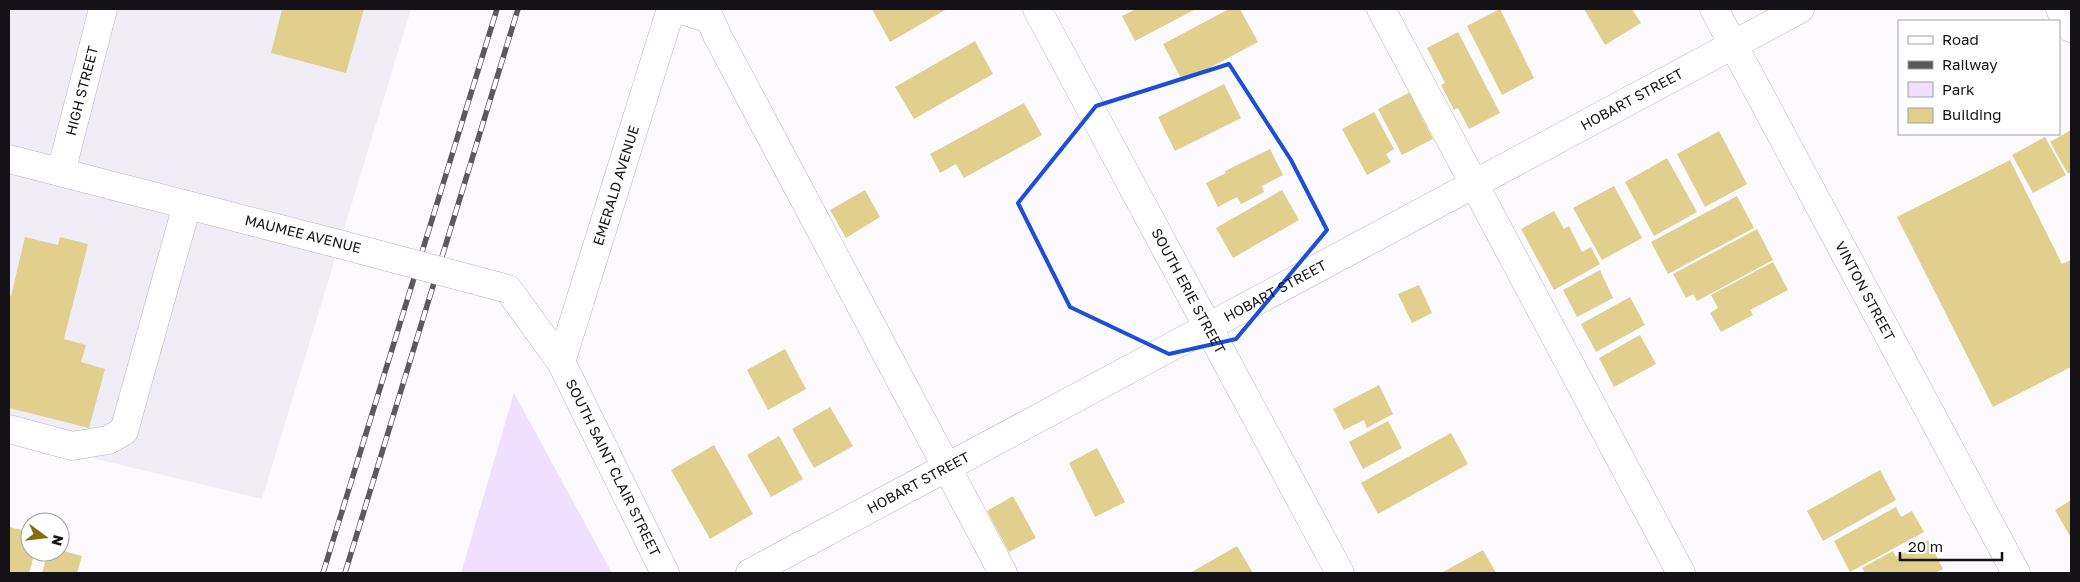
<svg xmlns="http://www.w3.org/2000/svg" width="2080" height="582" font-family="'Golos Text',sans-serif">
	<rect width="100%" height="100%" fill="#fcfafe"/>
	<path fill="#f1edf6" d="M9,9H411L262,499L9,438Z"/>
	<path fill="#eee0fe" d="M514,393L612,573H461Z"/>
	<path fill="#e0cf8d" d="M282,9H364L346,73L271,53Z
		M872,9H947L890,42Z
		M1136,9H1196L1135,41L1122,16Z
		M1229,9H1240L1258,42L1183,82L1163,44Z
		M1500,9L1534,78L1502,95L1467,26Z
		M1584,9H1632L1641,23L1605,45Z
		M1458,32L1500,113L1469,129L1458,108L1454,110L1441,85L1445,83L1427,48Z
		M975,41L993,74L914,119L895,87Z
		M1224,84L1241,118L1175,151L1158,117Z
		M1414,90L1421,101L1415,104L1433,139L1402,155L1378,109Z
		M1024,103L1042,135L964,178L956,164L940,173L930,154Z
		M1374,112L1394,149L1386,154L1391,162L1367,175L1342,129Z
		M2071,130V172L2068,174L2050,142Z
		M1719,131L1747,184L1705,207L1677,154Z
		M2045,137L2066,175L2033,193L2012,155Z
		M1270,149L1283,175L1262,186L1264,192L1241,204L1237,197L1218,207L1206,183L1226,173L1225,171Z
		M1667,158L1697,212L1654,236L1625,182Z
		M2010,160L2062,264L2071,260V367L1993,407L1897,217Z
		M1614,186L1642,238L1602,260L1573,208Z
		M865,190L880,217L846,238L830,210Z
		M1282,190L1299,220L1233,258L1216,228Z
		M1737,196L1754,228L1668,274L1651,242Z
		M1554,211L1564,229L1569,226L1582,252L1591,247L1600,264L1554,290L1521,229Z
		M1757,229L1773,260L1697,301L1693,294L1686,298L1673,274Z
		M25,237L58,245L60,237L88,244L64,339L86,345L81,362L105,369L89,428L9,408V295L11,296Z
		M1773,262L1788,290L1750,310L1753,315L1721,332L1710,313L1718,308L1711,295Z
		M1600,270L1613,298L1577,317L1563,290Z
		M1419,285L1432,313L1412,323L1398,294Z
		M1630,297L1645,325L1596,352L1581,324Z
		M1640,335L1656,364L1614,387L1599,358Z
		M785,349L806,389L768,410L747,370Z
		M1379,385L1393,414L1367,428L1364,420L1344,430L1333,409Z
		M830,407L853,446L814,468L792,429Z
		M1388,421L1402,448L1363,469L1349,442Z
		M1451,433L1468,464L1378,514L1361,483Z
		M779,436L803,479L771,497L747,455Z
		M714,445L753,514L710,539L671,470Z
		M1097,448L1125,502L1095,517L1069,463Z
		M1880,470L1896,500L1823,541L1807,511Z
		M1013,496L1036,538L1009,552L987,511Z
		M2071,500V538L2055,510Z
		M1896,507L1901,517L1912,511L1924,532L1850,572L1834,541Z
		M9,527L30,532V552H35L29,573H9Z
		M1928,540L1943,569L1935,573H1865L1862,568L1893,551L1896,557Z
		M1237,546L1253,573H1190Z
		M60,550L82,556L77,573H42L48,552H60Z
		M1483,550L1496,573H1441Z"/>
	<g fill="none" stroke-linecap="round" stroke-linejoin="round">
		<defs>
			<g id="minor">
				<path d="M678,9L710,19L718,37L1003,573"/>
				<path id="s1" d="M1037,9L1340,573"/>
				<path d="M1381,9L1681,573"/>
				<path id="s2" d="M1714,9L2016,573"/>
				<path d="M2060,9L2071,28"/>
				<path d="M9,159L339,244"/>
				<path id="s3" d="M61,172L103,9"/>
				<path id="s4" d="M508,289L561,362L665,573"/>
				<path id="s5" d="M561,362L671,9"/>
				<path d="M9,429L72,446L108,440L124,431L187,205"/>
				<path id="s6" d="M750,573L1800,9"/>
			</g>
		</defs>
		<use href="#minor" stroke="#bab2c4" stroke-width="29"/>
		<use href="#minor" stroke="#fff" stroke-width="28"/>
		<defs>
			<path id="rail" d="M323,573L497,9
				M345,573L518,9"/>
		</defs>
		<use href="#rail" stroke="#5b585e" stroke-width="5.5"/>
		<use href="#rail" stroke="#fff" stroke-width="4" stroke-dasharray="11" stroke-linecap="butt"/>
		<defs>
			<path id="minor-bridge" d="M339,244L508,289"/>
		</defs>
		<use href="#minor-bridge" stroke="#bab2c4" stroke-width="29" stroke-linecap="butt"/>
		<use href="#minor-bridge" stroke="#fff" stroke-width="28"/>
	</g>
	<path fill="none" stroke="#1d4ed8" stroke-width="4" stroke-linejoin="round" d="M1229,64L1291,160L1327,230L1236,339L1169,354L1070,307L1018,203L1096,106Z"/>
	<g text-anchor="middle" stroke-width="4.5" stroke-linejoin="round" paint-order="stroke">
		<g font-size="14" fill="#141117" stroke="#fff">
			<text dy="5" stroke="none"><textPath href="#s3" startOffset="84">HIGH STREET</textPath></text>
			<text dy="5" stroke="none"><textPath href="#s6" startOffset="1001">HOBART STREET</textPath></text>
			<text dy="5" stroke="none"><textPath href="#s5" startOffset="185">EMERALD AVENUE</textPath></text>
			<text transform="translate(303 234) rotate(14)" y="5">MAUMEE AVENUE</text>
			<text dy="5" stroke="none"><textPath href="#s1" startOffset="320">SOUTH ERIE STREET</textPath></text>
			<text dy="5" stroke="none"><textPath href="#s2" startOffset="320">VINTON STREET</textPath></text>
			<text dy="5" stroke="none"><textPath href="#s6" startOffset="596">HOBART STREET</textPath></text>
			<text dy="5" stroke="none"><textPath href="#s4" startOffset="208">SOUTH SAINT CLAIR STREET</textPath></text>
			<text dy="5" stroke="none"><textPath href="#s6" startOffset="191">HOBART STREET</textPath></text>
		</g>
	</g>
	<rect width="2080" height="582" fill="none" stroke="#141117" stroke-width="20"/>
	<rect x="1898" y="20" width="162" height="115" fill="#ffffff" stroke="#a1a0a2"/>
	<rect x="1908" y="36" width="25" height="8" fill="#ffffff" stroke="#a1a0a2"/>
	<text x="1942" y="45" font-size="15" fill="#141117">Road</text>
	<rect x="1908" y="61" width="25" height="8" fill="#5b585e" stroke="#a1a0a2"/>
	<text x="1942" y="70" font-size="15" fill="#141117">Railway</text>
	<rect x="1908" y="82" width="25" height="15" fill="#eee0fe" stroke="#a1a0a2"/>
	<text x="1942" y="95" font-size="15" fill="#141117">Park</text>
	<rect x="1908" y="108" width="25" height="15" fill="#e0cf8d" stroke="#a1a0a2"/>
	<text x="1942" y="120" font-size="15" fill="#141117">Building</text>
	<g transform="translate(45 537) rotate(105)"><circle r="24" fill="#ffffff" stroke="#a1a0a2"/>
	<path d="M0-4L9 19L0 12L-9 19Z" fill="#846f0f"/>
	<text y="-8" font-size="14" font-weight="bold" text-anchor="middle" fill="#141117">N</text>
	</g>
	<path d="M1900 552v8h102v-8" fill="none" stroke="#141117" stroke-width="2.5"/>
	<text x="1908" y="552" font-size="15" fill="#141117" stroke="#ffffff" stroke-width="4" paint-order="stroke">20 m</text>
</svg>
